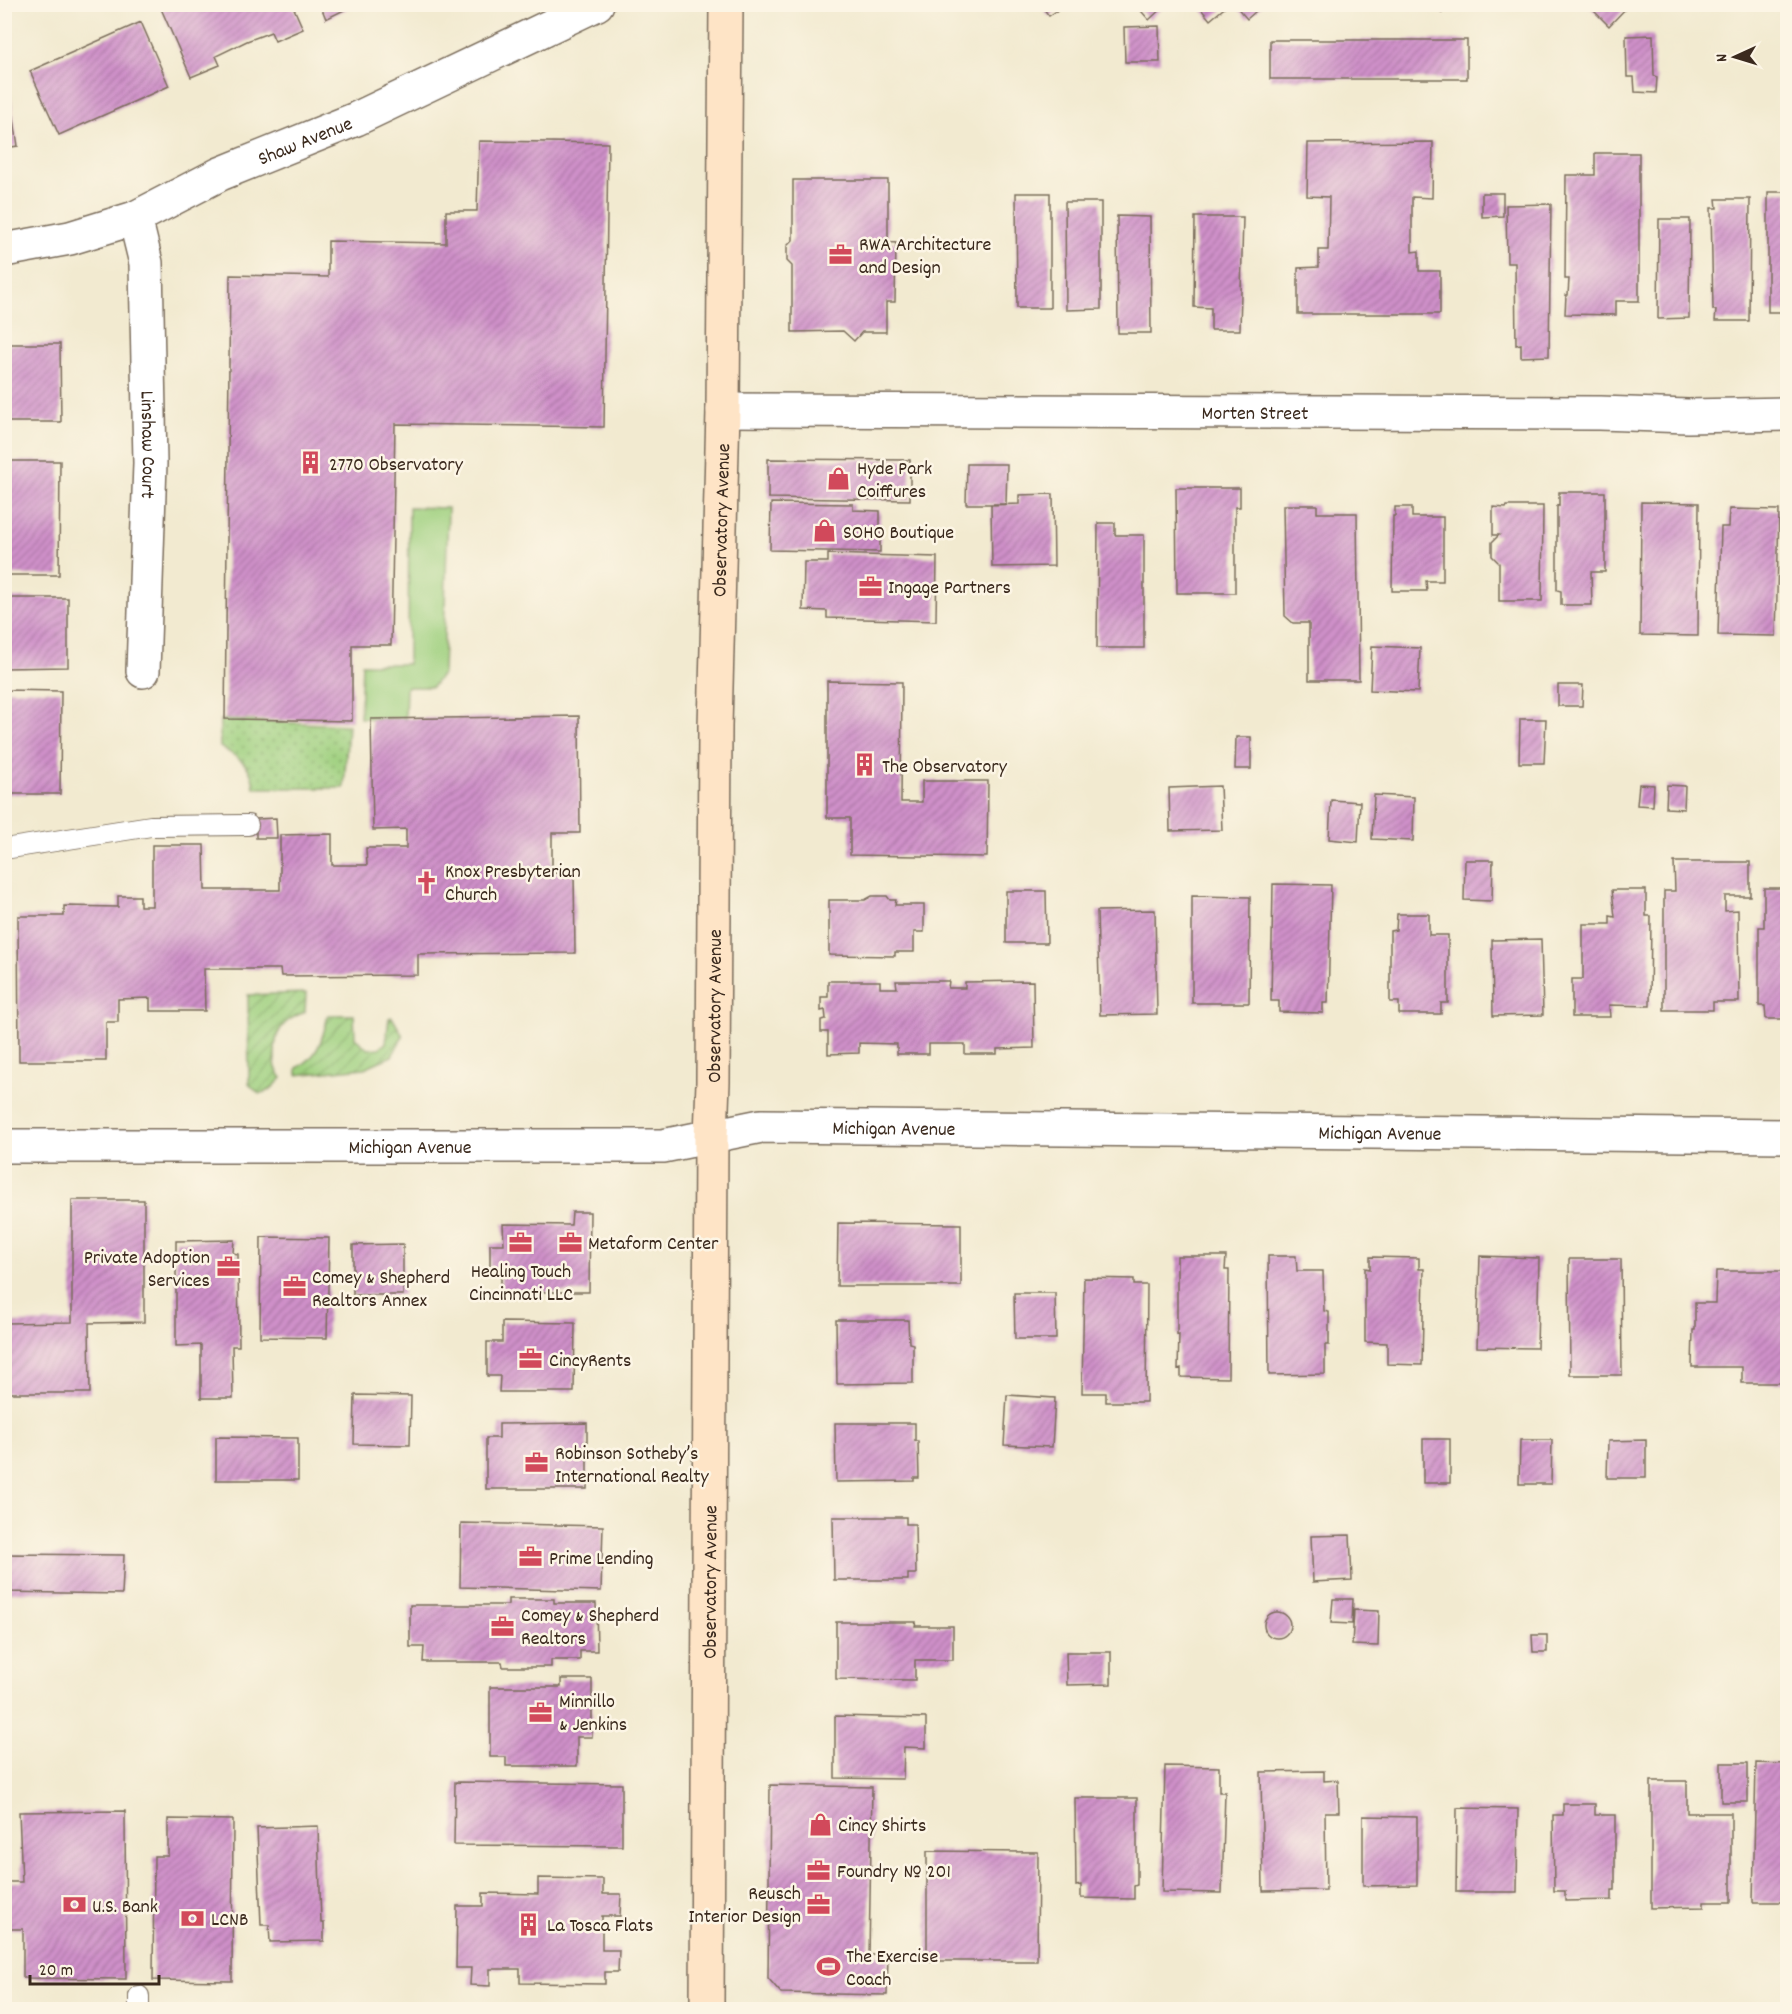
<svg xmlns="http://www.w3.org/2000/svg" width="1792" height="2014" font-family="Dekko,sans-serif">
	<defs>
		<pattern id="grass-dots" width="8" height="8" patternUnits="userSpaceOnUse" patternTransform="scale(1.5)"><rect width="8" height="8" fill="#9fd07f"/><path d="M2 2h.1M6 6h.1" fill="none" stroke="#83a967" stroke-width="1.8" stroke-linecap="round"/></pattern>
		<pattern id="garden-furrows" width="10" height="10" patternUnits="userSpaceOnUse" patternTransform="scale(1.5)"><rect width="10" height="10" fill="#9fd07f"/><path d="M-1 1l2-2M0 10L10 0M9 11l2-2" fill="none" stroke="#83a967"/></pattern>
		<pattern id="building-hatch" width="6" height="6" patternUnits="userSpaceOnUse" patternTransform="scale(1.5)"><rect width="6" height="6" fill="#cf90c9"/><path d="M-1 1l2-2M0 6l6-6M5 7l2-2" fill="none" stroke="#a976a3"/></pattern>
	</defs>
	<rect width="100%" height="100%" fill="#fcf5e5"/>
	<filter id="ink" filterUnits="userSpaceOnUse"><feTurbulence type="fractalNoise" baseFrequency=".0167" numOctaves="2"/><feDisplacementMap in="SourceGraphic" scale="12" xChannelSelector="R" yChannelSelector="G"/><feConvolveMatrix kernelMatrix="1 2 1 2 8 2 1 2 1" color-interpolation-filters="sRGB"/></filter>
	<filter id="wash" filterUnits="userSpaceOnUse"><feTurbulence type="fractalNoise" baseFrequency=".008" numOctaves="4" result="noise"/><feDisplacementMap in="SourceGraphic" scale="24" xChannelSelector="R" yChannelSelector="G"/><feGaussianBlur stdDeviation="1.35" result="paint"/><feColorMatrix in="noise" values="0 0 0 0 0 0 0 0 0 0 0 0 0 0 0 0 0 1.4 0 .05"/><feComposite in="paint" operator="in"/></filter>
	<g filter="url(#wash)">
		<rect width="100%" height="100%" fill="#f2ead0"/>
		<path fill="url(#grass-dots)" stroke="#6d7d4e" stroke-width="1.5" d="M220,720L348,725L344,788H254C253,765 238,757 220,747Z"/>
		<path fill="#9fd07f" stroke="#6d7d4e" stroke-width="1.5" d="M409,507L448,508L443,673L432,687H406L405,719L360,718L362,664H408Z"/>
		<path fill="url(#garden-furrows)" stroke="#6d7d4e" stroke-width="1.5" d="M306,993L305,1012C283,1020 274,1031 275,1055C275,1065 275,1070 282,1078L270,1090L259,1094L249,1084L248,995Z
			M328,1015H354L355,1038L368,1049L379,1048L386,1043L389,1018L392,1017L403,1036L392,1056L364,1068L297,1075V1068C319,1057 323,1037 328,1015Z"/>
		<g id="blocks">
			<path fill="url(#building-hatch)" d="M159,4H292L303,29L275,41L271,32L247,41L216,56L220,65L191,77Z
				M320,4H356L326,19Z
				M1135,4H1166L1149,20Z
				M1197,4H1229L1210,20Z
				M1234,4H1264L1247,19Z
				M1435,4H1452L1442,13Z
				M1587,4H1630L1609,26Z
				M1041,5H1065L1049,16Z
				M141,22L169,86L59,135L30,71Z
				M1159,26L1160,62H1125L1124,27Z
				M1653,35L1654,76L1657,77L1656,93L1635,92L1634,77H1627L1626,36Z
				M1270,40H1467V79H1270Z
				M4,73H7L18,146L4,148Z
				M479,141L608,143L604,427L395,424L391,645H352V721L225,719L230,275L328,277V241L446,243V211H477Z
				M1433,142L1432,198L1412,197V252L1419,251V271H1440V314H1298V268L1319,267V250H1328L1329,197L1307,196L1308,143Z
				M1595,153H1639V301H1616V315L1565,314L1566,295H1568L1569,279H1565L1566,175H1595Z
				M793,180H888V242L896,243L895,302H886V332H862L854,341L843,331L792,332V266L787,261V246L793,240Z
				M1768,192H1788V312H1768Z
				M1016,193H1050V308H1017Z
				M1482,193H1503V216L1482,217Z
				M1716,199H1750L1749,321H1715L1716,310H1713L1711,208H1717Z
				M1065,202H1101V309L1066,310Z
				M1551,204L1549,356L1521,357V344L1516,345L1515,263H1507L1506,205Z
				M1117,216L1150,217L1151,333H1118Z
				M1195,217H1243L1240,330H1211V308L1194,307Z
				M1659,219H1690L1689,318L1658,319Z
				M5,344H60L61,422H5Z
				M768,459L910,460V500L768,498Z
				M4,461H60L59,575H4Z
				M967,464H1007L1006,504H966Z
				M1176,488H1240V507H1235V593H1177Z
				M1559,492H1605V572H1591L1592,605H1561V591L1557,590V505L1559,506Z
				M1053,494L1054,566L992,567L991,505L1019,504V495Z
				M1641,502L1699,503L1698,636L1640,635Z
				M771,503L853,504V510L880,511V552L770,550Z
				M1283,505H1317V513H1357L1359,680H1309V623H1293L1285,616Z
				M1507,506H1543L1542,601H1499V563L1492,556V542L1499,535H1493V507L1506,508Z
				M1395,507H1412V517H1443V581H1426L1427,591H1392L1393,516H1395Z
				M1729,509L1779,510L1776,636L1718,635L1721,527H1728Z
				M1098,523H1115V535H1144V648H1097Z
				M828,554L937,557L936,621L827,618V611L803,610L804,562H828Z
				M4,598H68V667L4,668Z
				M1372,646L1420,648L1418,692L1370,690Z
				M827,681L902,682L901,802H922V781H988L987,857L850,855V818H827Z
				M1558,685H1583L1582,706H1558Z
				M4,690L61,691L60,794H4Z
				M579,716L580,833H552V873H574L575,953L418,954V975L281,976L280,969H204L205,1011H150V998L118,999V1022H106V1061H19L18,916H64V906L118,907V896H140V906H152V845H204L205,890H280V835L332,834V865H367L366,848H406V829L373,830L371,719Z
				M1520,719H1546L1544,763H1519Z
				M1236,737H1251V769H1235Z
				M1639,784L1654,785L1653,806L1637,805Z
				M1667,785L1685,786L1684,809L1666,808Z
				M1220,786L1222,830L1170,831L1169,788Z
				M1374,795L1414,797L1413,841L1372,839Z
				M1331,800L1360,802L1358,842L1329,839Z
				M276,818L277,838H256V819Z
				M1465,860H1493L1492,901L1464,900Z
				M1674,862H1750V896H1725V911L1738,910L1739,1002H1713V1010H1664V891H1675Z
				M1273,884L1331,885L1328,1003H1323V1013L1279,1012V1001H1271Z
				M1764,888H1788V1019H1766L1765,1006H1759V927H1764Z
				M1612,890H1646V916H1651L1650,1006L1609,1005L1610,1017H1572V979H1583V924H1610V916L1615,917Z
				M1006,891H1046L1047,943H1006Z
				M872,896H887L890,900H896L895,905H924V932H914V952H895V956L829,955V900H865Z
				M1192,896L1250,897L1249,1003H1192Z
				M1155,910L1157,1014L1100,1015L1097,911Z
				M1397,914H1429V935H1448V1003H1441V1014H1399V1002H1390V931L1396,930Z
				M1541,939L1543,1015L1493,1016L1492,940Z
				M828,981H880V988H897L896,981H949L948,988H965V982L1033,981L1034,1048L997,1049V1054H965V1044H929V1054H897V1044L859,1043V1053L828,1054V1032H821V1020L826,1019L825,1010L821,1011V997H828Z
				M72,1200H144V1322L89,1323L90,1393H4V1323L72,1322Z
				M572,1212H590L589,1292H501V1275H490V1244H504L503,1224L571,1225Z
				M838,1223L961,1224V1286H837Z
				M261,1237L329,1238L327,1338L260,1337Z
				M234,1240L233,1253L238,1254L239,1346H232L233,1398H201V1345L176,1346V1241Z
				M403,1244V1295H353V1245Z
				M1177,1256H1226L1225,1270H1229L1228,1378L1181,1377V1368L1178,1369L1179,1334L1177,1335Z
				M1268,1256H1296L1297,1271H1323L1324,1311L1329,1312V1345H1325V1374L1269,1375Z
				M1480,1256L1539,1258L1537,1348L1477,1347Z
				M1370,1257L1419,1258V1269H1424L1422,1365L1387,1364V1343L1365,1342V1268L1370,1269Z
				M1569,1259H1621L1622,1375H1570Z
				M1716,1271H1788L1786,1383H1742V1367H1692L1693,1330H1695V1303H1715Z
				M1084,1278L1134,1279V1285H1147L1146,1402H1106V1393H1082Z
				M1014,1293H1055L1056,1339H1015Z
				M836,1320H908L909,1343L913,1344V1383L837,1384Z
				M502,1322L575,1323L574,1392H499L500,1376H487V1342H502Z
				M355,1395L411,1396L410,1445L354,1444Z
				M1007,1395L1055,1398L1052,1447L1004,1445Z
				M587,1423V1489H486V1438H499V1424Z
				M835,1423H915V1441H918L919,1478H914V1481L836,1482Z
				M216,1437L298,1438V1480H216Z
				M1423,1439H1450V1483H1423Z
				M1520,1440H1552L1551,1484H1519Z
				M1646,1440V1478H1607L1608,1441Z
				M833,1517H906V1524H915L916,1574H908V1580H834Z
				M461,1523L603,1526L601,1591L460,1587Z
				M1350,1535L1352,1580L1313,1582L1311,1536Z
				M4,1554L124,1555L122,1594L4,1592Z
				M508,1599H554V1603H596L597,1651H580V1660H551V1667H503L502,1662H423L424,1647H410V1605H508Z
				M1333,1599H1353L1352,1624L1331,1623Z
				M1354,1610L1379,1611L1378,1646L1352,1645Z
				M1264 1625a13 13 0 1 1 26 0a13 13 0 1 1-26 0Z
				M836,1622H916L915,1626H953V1660H915V1680L836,1679Z
				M1532,1635H1547V1652H1533Z
				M1066,1652H1111V1684L1067,1685Z
				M561,1679H592V1737H577V1766H506V1757H490V1687H561Z
				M835,1716L926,1718V1748L904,1747L903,1779L835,1778Z
				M1721,1763H1748V1802H1721Z
				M1756,1763L1788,1764V1902H1753Z
				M1165,1766L1219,1767V1792H1225L1222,1893L1162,1892Z
				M1324,1771V1781L1338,1780L1339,1812H1325L1326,1890L1263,1891L1261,1772Z
				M1651,1781H1687V1813H1731V1902H1704V1907L1651,1908Z
				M455,1782L622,1784V1846L454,1845Z
				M770,1785L872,1787L869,1955H888L887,1995L781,1993L768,1978Z
				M1075,1798H1137V1885L1134,1886V1899L1081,1898V1885L1076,1886Z
				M1563,1804H1595V1815H1615V1890H1612V1900L1565,1901V1891H1554L1553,1815H1563Z
				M1457,1808L1518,1809L1517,1892H1456Z
				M125,1811L126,1979L23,1978V1929H4V1882H22L19,1812Z
				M1363,1816L1417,1817V1885L1363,1886Z
				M168,1819L233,1820L232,1981L153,1980L154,1856H168Z
				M318,1826L321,1923H324V1941L270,1942L269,1925H261L257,1828Z
				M927,1851L1038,1852L1037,1961H927Z
				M538,1878L603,1879V1894H621L620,1916H602V1950H619L618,1972H605V1984L520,1983V1969H490V1986L470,1985L471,1968H456L457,1906H483V1893L538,1894Z"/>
		</g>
	</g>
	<g filter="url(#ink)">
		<use href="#blocks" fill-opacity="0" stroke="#7b6d5c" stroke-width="1.5"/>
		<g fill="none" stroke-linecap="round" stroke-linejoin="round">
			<defs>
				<path id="service" d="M4,849L151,826L248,825
					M139,1996V2010"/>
				<g id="minor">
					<path id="s1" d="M135,218L146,263L150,463L143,671"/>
					<path id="s2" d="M723,410L1600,413L1688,416L1788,414"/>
					<path id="s3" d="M4,1146H663L761,1126L1788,1136"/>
				</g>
				<g id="tertiary">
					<path id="s4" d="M4,250L70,238L135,218L220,174L356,119L597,4"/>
				</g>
				<g id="secondary">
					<path id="s5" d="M707,2010L711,1136L713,1082L715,727L723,410L726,4"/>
				</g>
			</defs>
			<use href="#service" stroke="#7b6d5c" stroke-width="22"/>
			<use href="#minor" stroke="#7b6d5c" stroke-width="36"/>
			<use href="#tertiary" stroke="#7b6d5c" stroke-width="36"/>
			<use href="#secondary" stroke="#7b6d5c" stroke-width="36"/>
			<use href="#service" stroke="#fff" stroke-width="20"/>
			<use href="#minor" stroke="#fff" stroke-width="33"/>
			<use href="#tertiary" stroke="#fff" stroke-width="33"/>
			<use href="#secondary" stroke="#fee4c6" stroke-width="33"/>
		</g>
	</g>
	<defs>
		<symbol id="office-bare" viewBox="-9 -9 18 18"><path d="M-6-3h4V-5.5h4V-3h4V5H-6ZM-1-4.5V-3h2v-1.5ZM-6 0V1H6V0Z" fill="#d1495b" stroke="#fcf5e5" stroke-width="2.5" paint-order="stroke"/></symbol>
		<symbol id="building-bare" viewBox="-9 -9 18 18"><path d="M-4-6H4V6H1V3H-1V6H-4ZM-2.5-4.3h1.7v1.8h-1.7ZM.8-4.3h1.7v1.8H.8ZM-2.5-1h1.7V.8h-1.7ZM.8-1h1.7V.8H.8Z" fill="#d1495b" stroke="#fcf5e5" stroke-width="2.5" paint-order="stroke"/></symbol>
		<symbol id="shop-bare" viewBox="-9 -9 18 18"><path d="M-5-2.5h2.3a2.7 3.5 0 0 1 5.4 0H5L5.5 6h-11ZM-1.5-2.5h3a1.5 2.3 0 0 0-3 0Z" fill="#d1495b" stroke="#fcf5e5" stroke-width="2.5" paint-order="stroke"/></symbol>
		<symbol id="church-bare" viewBox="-9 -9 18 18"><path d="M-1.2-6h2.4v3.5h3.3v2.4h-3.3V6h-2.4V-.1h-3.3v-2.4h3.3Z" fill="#d1495b" stroke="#fcf5e5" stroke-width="2.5" paint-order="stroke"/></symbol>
		<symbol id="bank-bare" viewBox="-9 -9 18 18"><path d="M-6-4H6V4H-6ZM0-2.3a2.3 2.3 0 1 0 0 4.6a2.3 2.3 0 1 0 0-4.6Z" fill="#d1495b" stroke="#fcf5e5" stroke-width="2.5" paint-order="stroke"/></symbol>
		<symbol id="stadium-bare" viewBox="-9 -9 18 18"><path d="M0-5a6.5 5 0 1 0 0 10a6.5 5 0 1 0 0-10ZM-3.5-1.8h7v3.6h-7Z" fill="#d1495b" stroke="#fcf5e5" stroke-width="2.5" paint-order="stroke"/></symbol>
	</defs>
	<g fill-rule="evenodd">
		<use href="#office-bare" x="824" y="238" width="33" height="33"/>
		<use href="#building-bare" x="294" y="446" width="33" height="33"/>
		<use href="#shop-bare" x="822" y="462" width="33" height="33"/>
		<use href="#shop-bare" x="808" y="514" width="33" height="33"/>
		<use href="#office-bare" x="854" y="570" width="33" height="33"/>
		<use href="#building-bare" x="848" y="748" width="33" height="33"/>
		<use href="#church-bare" x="410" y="866" width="33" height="33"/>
		<use href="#office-bare" x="504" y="1226" width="33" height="33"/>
		<use href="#office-bare" x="554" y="1226" width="33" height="33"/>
		<use href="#office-bare" x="212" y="1250" width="33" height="33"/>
		<use href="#office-bare" x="278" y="1270" width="33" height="33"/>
		<use href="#office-bare" x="514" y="1342" width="33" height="33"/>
		<use href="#office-bare" x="520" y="1446" width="33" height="33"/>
		<use href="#office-bare" x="514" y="1540" width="33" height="33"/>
		<use href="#office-bare" x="486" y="1610" width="33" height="33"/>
		<use href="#office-bare" x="524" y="1696" width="33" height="33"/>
		<use href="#shop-bare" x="804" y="1808" width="33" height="33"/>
		<use href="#office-bare" x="802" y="1854" width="33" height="33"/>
		<use href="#office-bare" x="802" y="1888" width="33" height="33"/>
		<use href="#bank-bare" x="58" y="1888" width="33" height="33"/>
		<use href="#bank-bare" x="176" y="1902" width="33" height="33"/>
		<use href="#building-bare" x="512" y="1908" width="33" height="33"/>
		<use href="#stadium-bare" x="812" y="1950" width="33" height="33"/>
	</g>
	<g text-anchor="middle" stroke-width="5" stroke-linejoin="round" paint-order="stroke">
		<g font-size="20" fill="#3b2a1e" stroke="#fcf5e5">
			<text dy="7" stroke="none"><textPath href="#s4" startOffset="322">Shaw Avenue</textPath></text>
			<text dy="7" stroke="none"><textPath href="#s2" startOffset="532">Morten Street</textPath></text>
			<text dy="7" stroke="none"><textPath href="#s1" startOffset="228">Linshaw Court</textPath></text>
			<text dy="7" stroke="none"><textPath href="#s5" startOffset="1490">Observatory Avenue</textPath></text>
			<text dy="7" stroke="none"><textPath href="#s5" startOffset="1004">Observatory Avenue</textPath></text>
			<text dy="7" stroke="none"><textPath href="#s3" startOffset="892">Michigan Avenue</textPath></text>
			<text dy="7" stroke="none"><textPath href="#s3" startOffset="1378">Michigan Avenue</textPath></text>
			<text dy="7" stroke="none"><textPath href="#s3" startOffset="406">Michigan Avenue</textPath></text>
			<text dy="7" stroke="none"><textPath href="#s5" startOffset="428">Observatory Avenue</textPath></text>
		</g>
		<g font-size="20" fill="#3b2a1e" stroke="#fcf5e5" text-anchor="start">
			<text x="859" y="250">RWA Architecture<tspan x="859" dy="23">and Design</tspan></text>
			<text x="329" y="470">2770 Observatory</text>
			<text x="857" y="474">Hyde Park<tspan x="857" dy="23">Coiffures</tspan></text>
			<text x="843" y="538">SOHO Boutique</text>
			<text x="888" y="593">Ingage Partners</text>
			<text x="882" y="772">The Observatory</text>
			<text x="445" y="877">Knox Presbyterian<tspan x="445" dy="23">Church</tspan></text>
			<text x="588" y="1249">Metaform Center</text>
			<text x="210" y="1263" text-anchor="end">Private Adoption<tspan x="210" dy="23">Services</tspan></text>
			<text x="521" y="1277" text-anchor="middle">Healing Touch<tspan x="521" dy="23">Cincinnati LLC</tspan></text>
			<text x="312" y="1283">Comey &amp; Shepherd<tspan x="312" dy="23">Realtors Annex</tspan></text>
			<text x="549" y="1366">CincyRents</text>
			<text x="555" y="1459">Robinson Sotheby’s<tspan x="555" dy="23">International Realty</tspan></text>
			<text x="549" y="1564">Prime Lending</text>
			<text x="521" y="1621">Comey &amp; Shepherd<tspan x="521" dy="23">Realtors</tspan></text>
			<text x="559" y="1707">Minnillo<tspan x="559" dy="23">&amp; Jenkins</tspan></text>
			<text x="838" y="1831">Cincy Shirts</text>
			<text x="837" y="1877">Foundry № 201</text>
			<text x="801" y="1899" text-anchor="end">Reusch<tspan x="801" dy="23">Interior Design</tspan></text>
			<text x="92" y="1912">U.S. Bank</text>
			<text x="211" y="1925">LCNB</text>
			<text x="547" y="1931">La Tosca Flats</text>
			<text x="846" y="1962">The Exercise<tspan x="846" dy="23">Coach</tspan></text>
		</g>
	</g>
	<rect width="1792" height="2014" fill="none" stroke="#fcf5e5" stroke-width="24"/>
	<g transform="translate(1735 57) rotate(266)" stroke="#fcf5e5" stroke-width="4.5" paint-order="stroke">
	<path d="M0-4.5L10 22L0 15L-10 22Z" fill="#3b2a1e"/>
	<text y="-9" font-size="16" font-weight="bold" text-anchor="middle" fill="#3b2a1e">N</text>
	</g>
	<path d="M30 1975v9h129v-9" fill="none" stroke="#3b2a1e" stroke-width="3"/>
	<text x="39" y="1975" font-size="18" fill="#3b2a1e" stroke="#fcf5e5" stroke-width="4.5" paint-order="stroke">20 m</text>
</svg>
